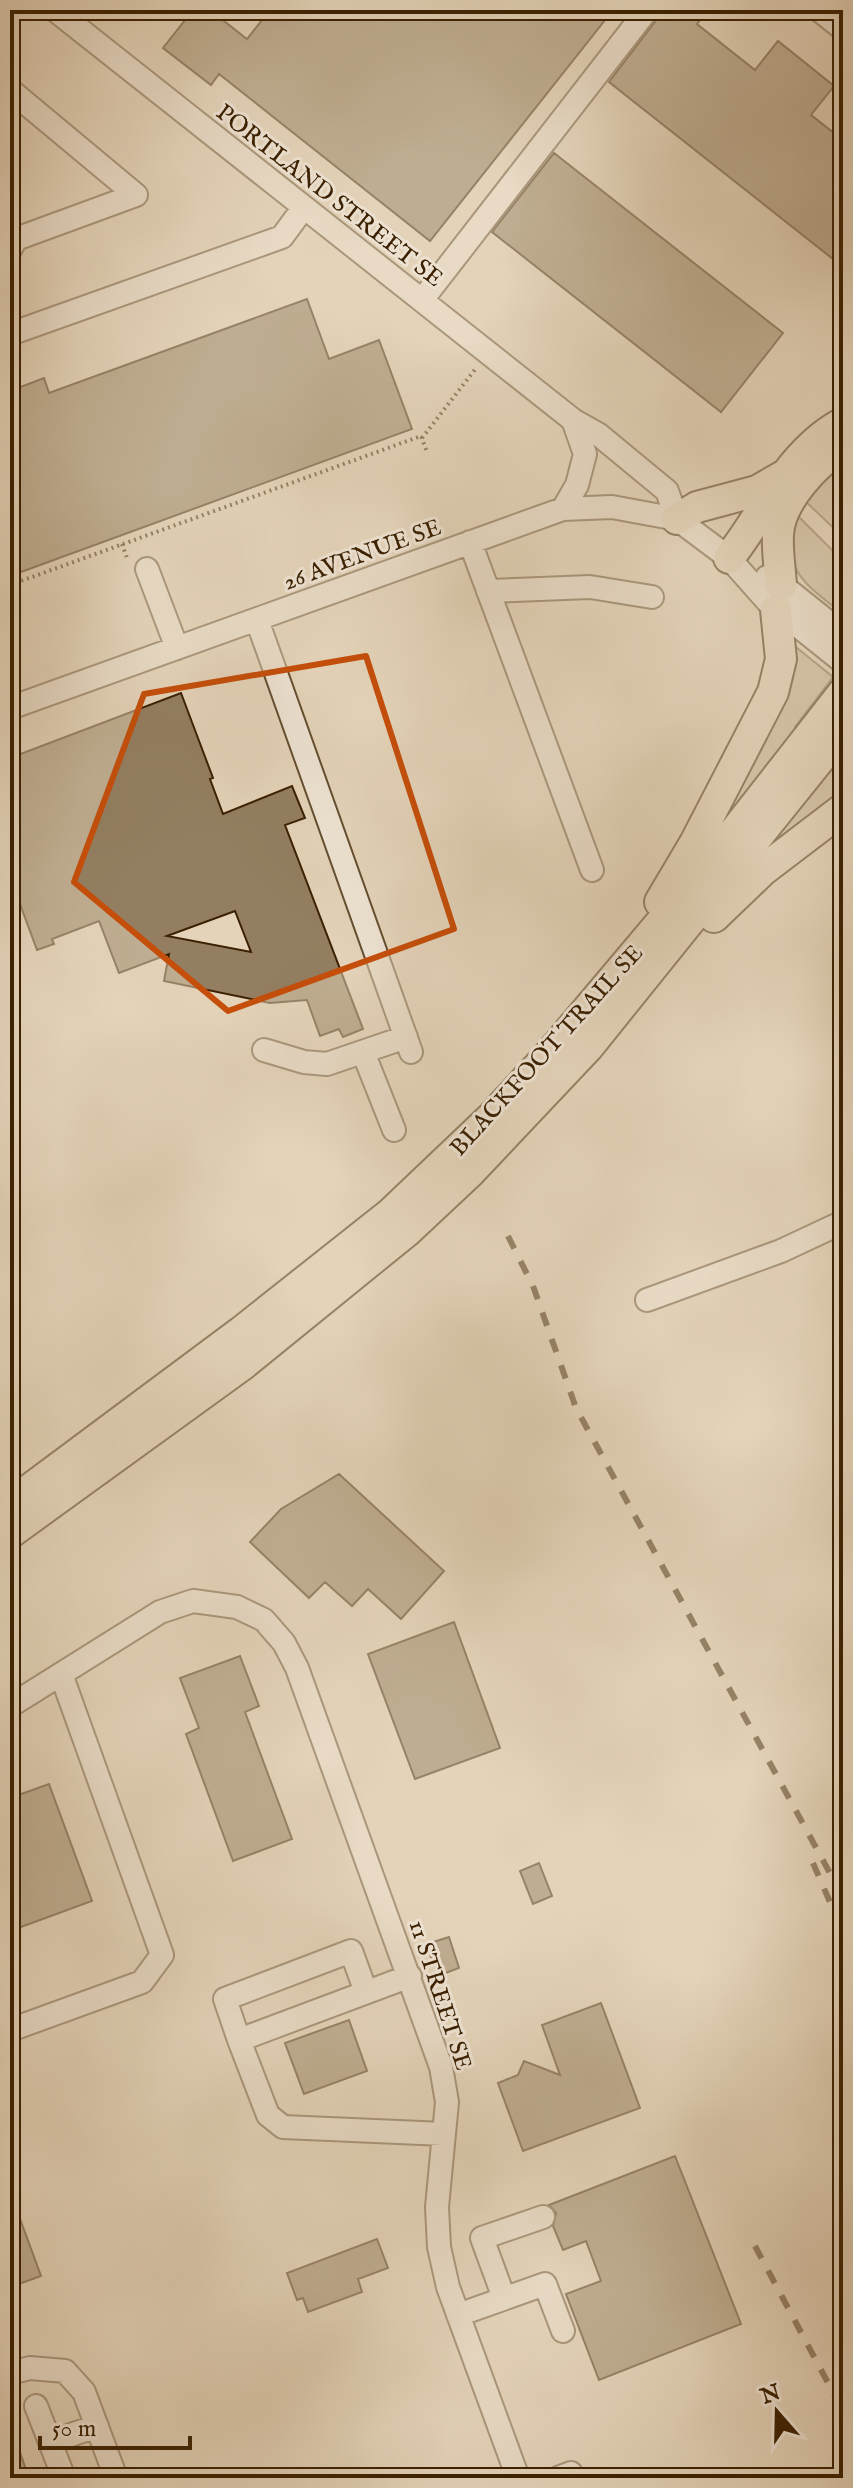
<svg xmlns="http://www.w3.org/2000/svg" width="853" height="2488" font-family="'IM FELL English',serif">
	<rect width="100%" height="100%" fill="#e4d3b9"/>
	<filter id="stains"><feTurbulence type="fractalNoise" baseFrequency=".0025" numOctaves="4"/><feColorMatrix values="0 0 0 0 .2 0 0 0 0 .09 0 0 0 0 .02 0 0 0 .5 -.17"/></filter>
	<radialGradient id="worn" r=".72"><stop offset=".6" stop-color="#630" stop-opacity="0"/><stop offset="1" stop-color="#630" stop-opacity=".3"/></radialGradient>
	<path fill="#c7b59a" stroke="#816b4e" stroke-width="2" d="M843,458V537L803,499Z
		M794,512L843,561V608L837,603L834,607C789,572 790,568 794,512Z
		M791,643L833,677L795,727L799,732L708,846Z
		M843,754V796L741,876L837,761Z"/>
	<path fill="#937e61" stroke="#3b2102" stroke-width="2" fill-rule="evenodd" d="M193,10H210L247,39L270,10H613L430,241L219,74L211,85L163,48Z
		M664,10H708L697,24L755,70L778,41L834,86L811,115L843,140V267L609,82Z
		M554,153L783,333L721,412L492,232Z
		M307,299L329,359L379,340L412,429L10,576V391L44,378L49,393Z
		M181,693L213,778L210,779L223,814L292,786L305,818L285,825L363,1029L343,1037L339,1029L320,1036L307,1000L270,1003L164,981L169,954L119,973L99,921L52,939L54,944L37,950L10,877V758ZM235,911L251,952L167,936Z
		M339,1474L444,1571L401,1619L368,1589L352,1606L325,1582L309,1598L250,1542L281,1509Z
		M454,1622L500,1748L415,1779L368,1654Z
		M240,1656L259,1706L245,1712L292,1839L233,1861L186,1734L199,1728L180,1678Z
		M49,1784L92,1901L10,1931V1798Z
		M539,1863L552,1896L533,1904L520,1871Z
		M449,1937L459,1968L443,1974L437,1959L432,1961L427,1944Z
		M601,2003L640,2108L523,2151L498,2083L518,2075L524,2061L560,2075L542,2025Z
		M349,2020L367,2071L304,2094L285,2043Z
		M675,2156L741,2324L599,2380L566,2294L601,2281L586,2241L563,2250L553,2226L556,2213L549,2205Z
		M12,2197L41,2276L19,2284L10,2260Z
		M377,2239L388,2268L358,2279L362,2292L308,2312L303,2298L297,2300L287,2273Z
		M10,2430H12L29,2478H10Z"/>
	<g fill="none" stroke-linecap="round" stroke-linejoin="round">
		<defs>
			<path id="minor" d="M55,10L573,420L598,434L667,491L677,519
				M819,10L843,29
				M10,90L136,195L16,239L10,250
				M422,300L647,10
				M10,334L282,237L304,207
				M563,509L577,485L585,454L573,420
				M470,542L592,870
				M147,569L177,648
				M767,577L788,590L843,634
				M488,591L590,587L652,597
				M257,620L411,1052
				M10,708L563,509L612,507L677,519L729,558L768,602L843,662
				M264,1050L304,1062L327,1064L406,1037
				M363,1052L394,1130
				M647,1300L781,1251L843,1222
				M10,1706L160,1612L193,1601L237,1607L264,1620L284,1643L297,1668L441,2067L447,2102L437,2207L439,2247L448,2287L518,2478
				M410,1976L239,2040L268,2115L283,2127L444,2134
				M10,2030L142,1982L162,1955L61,1674
				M239,2040L225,1999L351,1951L366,1992
				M504,2298L482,2238L543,2217
				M458,2315L545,2284L563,2331
				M10,2373L30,2368L65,2371L84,2392L116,2478
				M36,2406L50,2442
				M64,2478L50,2442L97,2426
				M558,2478L571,2473"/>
			<path id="major" d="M677,519L697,507L757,491L785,475
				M729,558C765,512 790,451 843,423
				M781,585C780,568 777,551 778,535C779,502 816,462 843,447
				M660,902L695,843L773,692L781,659L776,610
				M714,917L763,870L843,809
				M10,1504L241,1332L390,1214L492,1117L551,1053L696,881L843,693
				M10,1533L242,1365L407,1231L470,1172L588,1047L843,730"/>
		</defs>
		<use href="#minor" stroke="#654e30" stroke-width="26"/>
		<use href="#major" stroke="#3b2102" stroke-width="34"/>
		<path stroke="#3b2102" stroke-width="4" stroke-dasharray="2 4" stroke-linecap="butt" d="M422,438L477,367
			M122,544L128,561
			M10,585L421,436L427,452"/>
		<use href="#minor" stroke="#ede2d2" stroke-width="22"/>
		<use href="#major" stroke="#e4d3b9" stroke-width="30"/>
		<path stroke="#3b2102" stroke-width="6" stroke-dasharray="14 14" stroke-linecap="butt" d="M508,1236L533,1286L576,1408L843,1897
			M813,1863L843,1932
			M755,2246L843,2411"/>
	</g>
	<path d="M0 0H853V2488H0ZM366,656L454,929L228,1011L74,882L144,694Z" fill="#e4d3b9" fill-opacity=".55" fill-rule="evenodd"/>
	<path fill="none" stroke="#c54e0a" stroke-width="6" stroke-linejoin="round" d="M366,656L454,929L228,1011L74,882L144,694Z"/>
	<g text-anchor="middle" stroke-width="6" stroke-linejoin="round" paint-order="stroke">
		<g font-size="24" fill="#3b2102" stroke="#ede2d2">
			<text transform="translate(330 195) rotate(38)" y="8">PORTLAND STREET SE</text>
			<text transform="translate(362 554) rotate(-20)" y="8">26 AVENUE SE</text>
			<text transform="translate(546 1050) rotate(-48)" y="8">BLACKFOOT TRAIL SE</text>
			<text transform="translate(441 1995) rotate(72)" y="8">11 STREET SE</text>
		</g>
	</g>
	<rect width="853" height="2488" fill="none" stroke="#e4d3b9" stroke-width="40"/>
	<rect x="12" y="12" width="829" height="2464" fill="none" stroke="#3b2102" stroke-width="4"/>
	<rect x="20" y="20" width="813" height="2448" fill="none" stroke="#3b2102" stroke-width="2"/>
	<g transform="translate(777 2412) rotate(340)" stroke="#ede2d2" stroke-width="6" paint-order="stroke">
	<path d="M0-6L14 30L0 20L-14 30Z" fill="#3b2102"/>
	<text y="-12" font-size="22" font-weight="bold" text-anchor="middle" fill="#3b2102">N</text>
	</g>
	<path d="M40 2436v12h150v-12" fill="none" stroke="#3b2102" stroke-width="4"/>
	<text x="52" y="2436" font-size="24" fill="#3b2102" stroke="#ede2d2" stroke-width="6" paint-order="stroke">50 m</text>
	<rect width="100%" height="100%" filter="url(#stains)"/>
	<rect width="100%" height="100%" fill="url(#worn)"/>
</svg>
